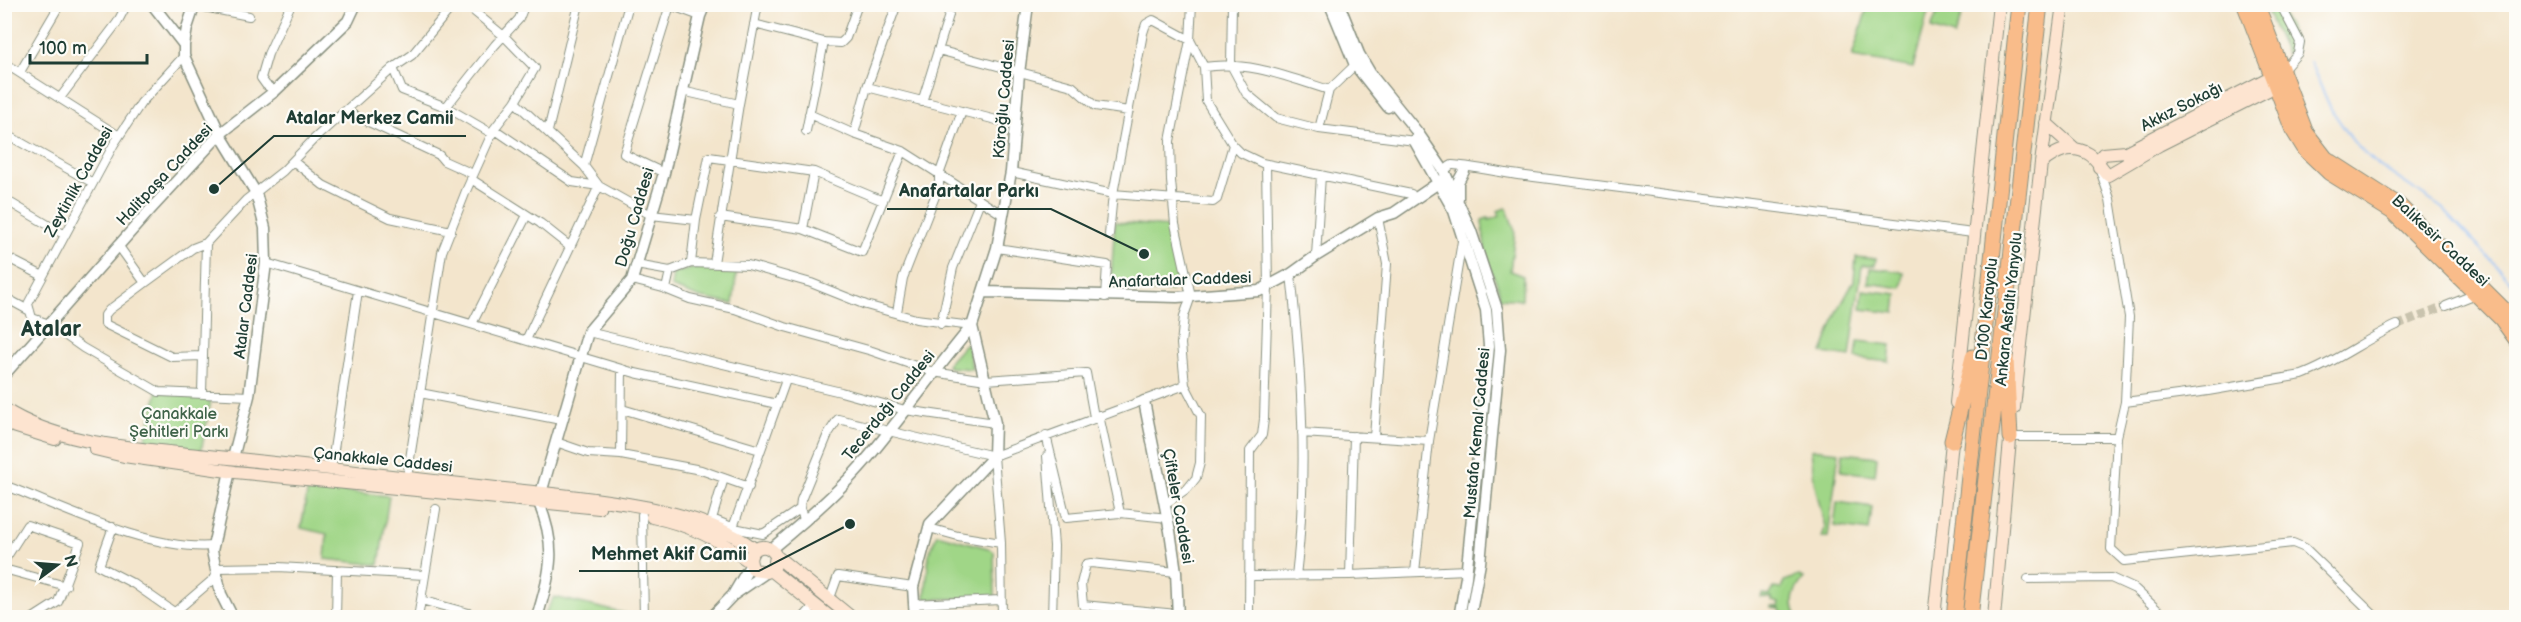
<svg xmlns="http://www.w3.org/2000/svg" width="2521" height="622" font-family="'Balsamiq Sans',sans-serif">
	<rect width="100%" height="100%" fill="#fdfcf7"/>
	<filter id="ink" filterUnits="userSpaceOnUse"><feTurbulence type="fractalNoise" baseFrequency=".0167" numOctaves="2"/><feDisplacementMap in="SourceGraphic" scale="12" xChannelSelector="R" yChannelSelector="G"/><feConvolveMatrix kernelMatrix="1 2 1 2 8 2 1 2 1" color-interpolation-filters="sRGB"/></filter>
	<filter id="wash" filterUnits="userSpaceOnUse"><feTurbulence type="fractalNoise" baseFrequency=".008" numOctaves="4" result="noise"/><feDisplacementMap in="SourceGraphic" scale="24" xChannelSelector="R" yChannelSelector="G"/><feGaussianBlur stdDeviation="1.35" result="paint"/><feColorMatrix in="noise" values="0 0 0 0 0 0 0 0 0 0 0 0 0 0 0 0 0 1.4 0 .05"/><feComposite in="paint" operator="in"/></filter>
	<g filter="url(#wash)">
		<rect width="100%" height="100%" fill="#f3e5cc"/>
		<path fill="#a0d687" stroke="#608a5e" stroke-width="1.5" d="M1868,5H1930L1913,68L1852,57Z
			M1940,5H1966L1954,36L1931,29Z
			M2264,5H2277C2287,25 2297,33 2287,56Z
			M1505,208L1507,209L1515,231L1510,271L1523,276L1522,300L1500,298L1498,286L1486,260L1482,220L1488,218L1489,220L1500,216L1498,211Z
			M1115,222L1168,227L1180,281L1171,291L1110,292Z
			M1856,257L1876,259L1875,265H1862L1850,357L1822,353L1837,312L1854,281Z
			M699,267L737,269L733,304L701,298L671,287L673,273Z
			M1870,268L1904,272L1902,288L1868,283Z
			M1863,290L1897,294L1895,313L1861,309Z
			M1858,341L1891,345L1889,362L1856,358Z
			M965,344H968L972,369L948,367L947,364Z
			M158,390L211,400L201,452L144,445Z
			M1811,449L1839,452L1828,537L1822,538L1825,527L1814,482Z
			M1843,453L1877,457L1875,475L1841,471Z
			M308,488L389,496L379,565L325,559L327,534L301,528Z
			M1837,502L1872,507L1869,531L1834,526Z
			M937,534L988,548L994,552L995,598L925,599L929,554Z
			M1799,576L1804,578C1794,590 1789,602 1797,617H1785V614L1781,613L1780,609L1771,608V606L1778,607L1779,603L1772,601V598L1761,597L1762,594L1770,595L1774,588L1781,589L1784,581Z
			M554,597L640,617H543Z"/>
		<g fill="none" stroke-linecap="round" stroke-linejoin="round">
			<path stroke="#89b9f5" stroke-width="2" d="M2310,62L2331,109L2355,144L2378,165L2442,208L2516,287"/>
		</g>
	</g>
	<g filter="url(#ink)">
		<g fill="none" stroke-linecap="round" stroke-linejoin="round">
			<path stroke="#c9c3ae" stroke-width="8" stroke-dasharray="8 4" stroke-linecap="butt" d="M2397,325L2446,306"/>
			<defs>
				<path id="minor" d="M897,4L867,87L854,134L903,151L1003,215
					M1232,4L1231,65L1246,93L1276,118L1319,129L1415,141
					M2280,4L2300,42L2298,53L2283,70
					M194,5L249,16
					M754,24L824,42L841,43L846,38L858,4
					M938,50L1072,86L1095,106L1129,111
					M184,56L141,103L114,144L28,304L32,318L49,324L83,348L159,392L249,396
					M4,63L119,136
					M1204,67C1247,60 1288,77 1329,90
					M393,68L402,90L446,107L493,134
					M20,72L60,4
					M867,87L1016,125
					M275,91L266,85L261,78L268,54L291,4
					M682,91L739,104
					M60,98L117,23L127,4
					M515,102L584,166L599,186L526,340
					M922,102L949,15
					M446,107L495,45L519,19L525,4
					M345,111L439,155L444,161L473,174
					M809,114L854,134
					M494,129L572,182L599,186L651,215L696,220
					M1319,129L1329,90L1355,65
					M548,131L579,4
					M806,131L824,42
					M4,133L93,183
					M293,161L323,185L390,218L451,231
					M584,166L629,4
					M2100,170L2110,199L2129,317L2125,402L2117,437L2111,549L2124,561L2293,543L2305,548L2377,618
					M1444,171C1447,169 1449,166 1452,165C1459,164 1514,175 1526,176L1973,233
					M1011,172L1113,194L1213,202L1217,199L1233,145
					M664,173L624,154L670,5L700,16
					M471,179L540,223L569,246
					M4,199L65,235
					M720,217L803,229L862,252L903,151
					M803,229L814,172
					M1109,235L1113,194L1143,33L1146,24L1153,20L1190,40L1204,67L1206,101L1233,145L1241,153L1262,163L1411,194
					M206,243L246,200L283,171L314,139L393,68L412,55L454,4
					M118,245L145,283L109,310L105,315V324L172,357L202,356
					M997,248L1107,265L1105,297
					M4,256L43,276
					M1316,256L1321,175
					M266,263L635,373L777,404
					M691,263L696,220L709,157L814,172L883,201
					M714,263L739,104L758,4
					M636,265L670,271L691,263L748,265L811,283L866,305L916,319L972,326
					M1291,274C1302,374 1308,476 1296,576
					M632,280L663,288L690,299L735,309L785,327L872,351L933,372L986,380L1086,373L1094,417
					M145,283L193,248L206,243L202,393
					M666,289L670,271
					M4,297L30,311
					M2446,306L2476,294
					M897,312L903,278L939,186V175L962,111
					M472,324L527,215
					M941,324L953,268L980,201
					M588,332L841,392L905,410L995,423
					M420,393L561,420
					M2125,402L2208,391L2302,375C2335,363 2364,340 2397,325
					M622,409L760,450
					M1099,415L1120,513
					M1302,433L1429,441
					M1046,435L1066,518L1120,513L1168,518
					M1374,437L1387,264L1378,218
					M2010,437H2117
					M556,442L588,453L621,455L701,470L749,487
					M621,455L622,369
					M994,456L1185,385
					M994,456L1001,543L1002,618
					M1047,456L1054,546L1052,618
					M331,469L358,291
					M407,478L442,252L466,191L494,129L515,102L535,68L505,37L465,4
					M724,478L712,519L734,528L763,534L800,509
					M4,485C64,508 149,551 213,546
					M1165,504L1188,488L1196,478L1200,463L1201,416L1185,385L1181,344L1184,316L1191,296L1175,224L1171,181L1170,141L1190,40L1192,4
					M642,515L644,618
					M805,521L800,509L801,500L828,434L838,419L994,456
					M113,527L99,566L134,584L174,612L178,618
					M929,528L958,536L1001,543
					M731,533L786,380
					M4,561L27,525L80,543L58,602L33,618
					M216,568L278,567L425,575
					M4,569L66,586
					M1176,572L1091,563L1086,564L1081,584L1083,605L1177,614
					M1415,572L1429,441L1462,241
					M1350,575L1354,436
					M1249,576L1350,575L1467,570
					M2028,579L2111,578L2135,589L2166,618
					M421,600L487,618
					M829,601L838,576L913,587
					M913,604L1001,600
					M168,618L217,576
					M336,618L337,570
					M418,618L436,509
					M803,618L814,606
					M1249,618L1250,451L1262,435L1264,419L1268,286L1266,164"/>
				<path id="tertiary" d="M152,4L184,45V56L220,134L256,193L265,228L266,263L249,396L233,458
					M1330,4L1355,65L1388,107
					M1339,4L1359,54L1372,76L1418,133L1444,171L1471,231L1497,309L1500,350L1480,563L1470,618
					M184,45L187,28L195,4
					M1414,140L1454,211L1486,310L1489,346L1466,577L1459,618
					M1458,198V182L1464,171
					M985,292L1177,297L1259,291L1291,274L1316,256L1378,218L1394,213L1444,179
					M4,375L150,210L220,134L275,91L348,21L356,4
					M1144,401L1170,531L1176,572L1178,618
					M230,471L212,551L221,594L233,618
					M541,493L588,332L632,280L664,173L700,16L705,4
					M771,549C804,522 838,493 866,460C903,416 935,370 972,326
					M734,593L751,564
					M537,618C550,572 558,550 539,503
					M711,618L732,596L767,572
					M915,618L913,587L930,524L994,456L995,423L972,326L997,248L1011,172L1019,73L1028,4"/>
				<path id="secondary" d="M2046,123L2075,149
					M2041,163C2056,152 2070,143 2089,154C2096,158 2102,169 2108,175L2159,145L2284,82
					M2099,167V160L2103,154L2126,152L2280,72
					M1956,403L1999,4
					M2014,408L2041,163L2063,4
					M4,409C60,445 134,448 198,455C291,464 385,475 478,486C560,496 688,500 755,549
					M4,423L55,439
					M95,449L124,456L235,472L599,508
					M652,517C687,524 722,541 750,562
					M776,556L774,568L767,572L754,570C741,552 766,536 776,556L852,618
					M771,570L831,618
					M1934,618L1953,432
					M1994,618L2011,429"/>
				<path id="primary" d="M2244,4L2292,129L2305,150L2329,173L2392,212L2501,319L2516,340
					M2257,4L2306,132L2326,158L2399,205L2516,321"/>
				<path id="trunk" d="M2006,359L2010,437
					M1952,441L1973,357
					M1954,618L2019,4
					M1970,618L2040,4"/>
			</defs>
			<use href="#minor" stroke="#899180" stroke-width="10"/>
			<use href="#tertiary" stroke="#899180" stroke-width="13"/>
			<use href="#secondary" stroke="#899180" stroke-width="14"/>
			<use href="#primary" stroke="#899180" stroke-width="16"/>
			<use href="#trunk" stroke="#899180" stroke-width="17"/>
			<use href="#minor" stroke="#fff" stroke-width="8"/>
			<use href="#tertiary" stroke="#fff" stroke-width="10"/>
			<use href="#secondary" stroke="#fde4d0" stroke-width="12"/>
			<use href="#primary" stroke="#f9bc8a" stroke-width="14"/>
			<use href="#trunk" stroke="#f9bc8a" stroke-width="15"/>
		</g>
	</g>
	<g text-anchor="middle" stroke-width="4.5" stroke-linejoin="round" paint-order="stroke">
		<g font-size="16" fill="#1f3d34" stroke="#fdfcf7">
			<text transform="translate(1003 99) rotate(-85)" y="6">Köroğlu Caddesi</text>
			<text transform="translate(2181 106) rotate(-27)" y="6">Akkız Sokağı</text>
			<text transform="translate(164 174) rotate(-47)" y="6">Halitpaşa Caddesi</text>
			<text transform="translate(78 181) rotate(-61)" y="6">Zeytinlik Caddesi</text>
			<text transform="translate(634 217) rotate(-74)" y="6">Doğu Caddesi</text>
			<text transform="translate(2441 240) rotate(43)" y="6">Balıkesir Caddesi</text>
			<text transform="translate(1180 279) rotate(-2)" y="6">Anafartalar Caddesi</text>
			<text transform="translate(245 306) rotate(-83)" y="6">Atalar Caddesi</text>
			<text transform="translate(1986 309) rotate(-84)" y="6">D100 Karayolu</text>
			<text transform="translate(2008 309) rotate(-84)" y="6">Ankara Asfaltı Yanyolu</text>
			<text transform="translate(888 405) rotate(-51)" y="6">Tecerdağı Caddesi</text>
			<text transform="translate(1476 433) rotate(-85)" y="6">Mustafa Kemal Caddesi</text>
			<text transform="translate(383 459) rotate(6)" y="6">Çanakkale Caddesi</text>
			<text transform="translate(1179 506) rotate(80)" y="6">Çifteler Caddesi</text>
		</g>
		<g font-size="16" fill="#3f6349" stroke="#fdfcf7">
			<text x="179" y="419">Çanakkale<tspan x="179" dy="18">Şehitleri Parkı</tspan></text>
		</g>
		<g font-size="22" font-weight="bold" fill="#1f3d34" stroke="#fdfcf7">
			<text x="51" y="336">Atalar</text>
		</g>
	</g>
	<path fill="none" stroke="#1f3d34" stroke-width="2" d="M214 189L274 136H466M1144 254L1051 209H887M850 524L759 571H579"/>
	<g fill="#1f3d34" stroke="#fdfcf7" stroke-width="2">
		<circle cx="214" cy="189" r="6"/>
		<circle cx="1144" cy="254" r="6"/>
		<circle cx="850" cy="524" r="6"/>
	</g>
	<g font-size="18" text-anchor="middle" font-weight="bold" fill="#1f3d34" stroke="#fdfcf7" stroke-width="4.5" stroke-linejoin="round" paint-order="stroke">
		<text x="370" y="124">Atalar Merkez Camii</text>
		<text x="969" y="197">Anafartalar Parkı</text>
		<text x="669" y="560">Mehmet Akif Camii</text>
	</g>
	<rect width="2521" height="622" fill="none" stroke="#fdfcf7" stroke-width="24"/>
	<g transform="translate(57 565) rotate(74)" stroke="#fdfcf7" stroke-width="4.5" paint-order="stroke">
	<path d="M0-4.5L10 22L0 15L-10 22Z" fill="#1f3d34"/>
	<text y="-9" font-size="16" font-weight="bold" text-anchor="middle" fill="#1f3d34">N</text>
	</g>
	<path d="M30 54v9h117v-9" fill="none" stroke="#1f3d34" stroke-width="3"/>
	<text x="39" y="54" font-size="18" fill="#1f3d34" stroke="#fdfcf7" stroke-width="4.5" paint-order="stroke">100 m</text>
</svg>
